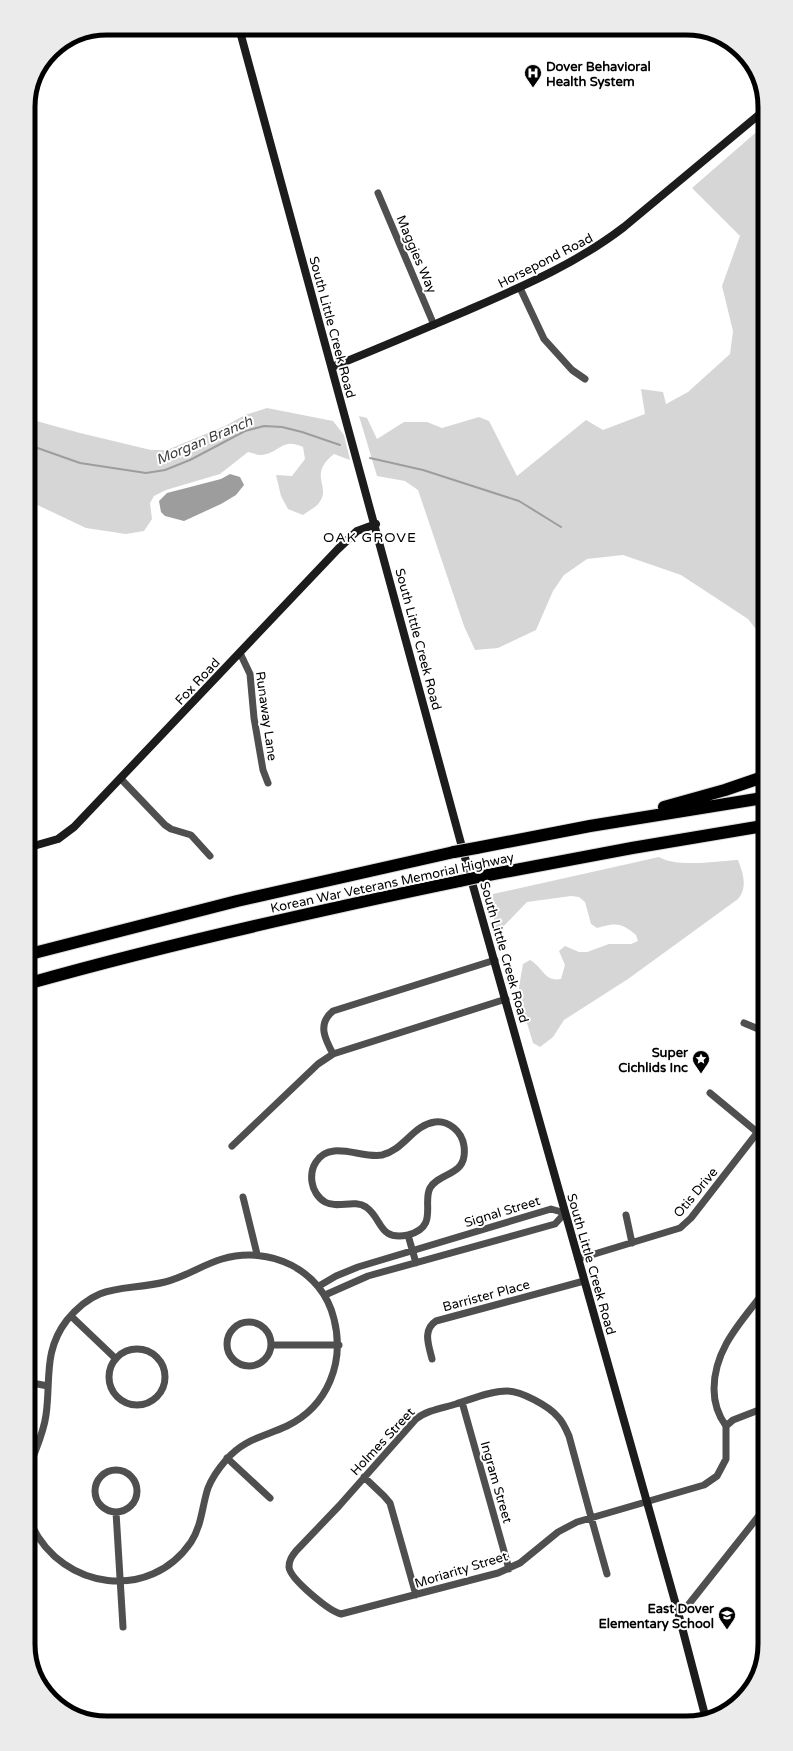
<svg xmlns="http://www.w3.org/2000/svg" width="793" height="1751" font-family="'Varela Round',sans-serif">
	<rect width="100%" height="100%" fill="#fff"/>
	<path fill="#d6d6d6" d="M761,128L762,637L748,619L681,575L623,555L587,559L564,575L553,591L536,630L498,648L475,650L464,626L418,490L405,481L377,476L359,416L367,418L377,439L404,422H427L442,428L479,417L489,421L517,476L586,420L603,430L645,414L641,389L663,392L666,404L688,392L730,354L733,331L722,286L740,236L692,188Z
		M267,408L333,421L344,435L350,460L334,454C307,475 332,487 319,503C315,508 308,511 303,515L288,509L281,496L276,475L292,476L305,459L303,447C281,437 281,453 261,455C257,455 252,453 248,452L220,474L166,490L154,496L150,503L152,519L144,531L126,534L86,528L29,501V419L80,433L151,450H167L225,426L245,415Z
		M659,857C677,868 717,861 738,860C743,873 748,887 738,899L628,979L564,1020L553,1037L540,1047L533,1043L518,993L523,964L530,960C543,967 544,982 561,979L565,965L559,951L565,946L579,952H587L609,944H631L638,941L636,935C620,922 616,923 597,928L591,924L585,902L579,897L571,896L527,902L498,932L494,926L493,894Z"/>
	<path fill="#9d9d9d" d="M230,474L240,477L244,485L236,495L221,504L184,521L165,516L161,512L159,501L167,493L221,479Z"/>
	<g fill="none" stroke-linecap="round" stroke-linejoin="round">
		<path stroke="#9d9d9d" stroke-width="2" d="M29,445L80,463L146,473L165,470L190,460L245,431L264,426L282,427L302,432L340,445
			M370,458L423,470L519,501L561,527"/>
		<defs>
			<path id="highway" d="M664,807L725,790L763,777
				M476,848L590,826L763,798
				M483,876L632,848L763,826
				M30,954L237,901L454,852
				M30,983C172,943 316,911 460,881"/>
		</defs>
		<use href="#highway" stroke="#dbdbdb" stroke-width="14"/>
		<path stroke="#4f4f4f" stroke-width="7" d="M378,193L434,325
			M520,288L544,339L572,370L585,379
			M240,653L250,674L254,718L263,770L268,783
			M121,779L165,825L171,829L191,835L210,856
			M744,1023L763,1031
			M333,1054C325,1039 317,1024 333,1011L495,960
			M710,1093L757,1132
			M232,1146L318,1064L333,1054L506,999
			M243,1197L257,1254
			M626,1215L632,1243
			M408,1235C378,1241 383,1219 366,1207C354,1199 338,1209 325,1202C318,1198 313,1190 312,1182C311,1175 312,1168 316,1162C330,1139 362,1159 382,1155C404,1150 413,1125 435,1122C442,1121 449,1124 454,1128C460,1133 463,1139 464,1146C468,1177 440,1171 430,1188C422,1203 439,1227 408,1235L416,1263
			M578,1259L680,1228L691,1218L764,1124
			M319,1286L336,1276L358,1267L551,1209L565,1213L555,1224L368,1276L325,1295
			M71,1316L115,1358
			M227 1344a22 22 0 1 1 44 0a22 22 0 1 1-44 0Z
			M271,1345H339
			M109 1377a28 28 0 1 1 56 0a28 28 0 1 1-56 0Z
			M432,1359C429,1346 422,1330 436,1321L584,1281
			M32,1383L48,1386
			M462,1402L509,1569
			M726,1426C718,1415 714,1403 714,1389C714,1349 741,1322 764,1292
			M227,1458L270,1498
			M32,1460C37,1446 44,1431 46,1415C51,1380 43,1351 67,1320C99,1281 123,1292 165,1282C185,1277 202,1265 222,1259C269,1245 322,1269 334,1319C345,1362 328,1406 287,1426C263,1437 244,1439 226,1460C219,1468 212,1478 208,1488C202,1506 202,1525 191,1542C150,1602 63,1590 32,1526
			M95 1491a21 21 0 1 1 42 0a21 21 0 1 1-42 0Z
			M364,1477L384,1496L390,1503L416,1595
			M116,1512L123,1627
			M607,1574L591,1517L569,1436C566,1429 563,1422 558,1417C549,1406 521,1391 507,1391C490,1391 472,1399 456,1404C443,1408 427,1410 416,1419L339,1506L296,1551C292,1556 289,1560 289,1567C290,1579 329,1611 341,1614L498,1573L520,1563L558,1532L577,1522L704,1485L717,1476L726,1459V1426L733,1420L764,1408
			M678,1612L685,1609L765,1508"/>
		<path stroke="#1c1c1c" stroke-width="8" d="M239,28L462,847L678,1612L706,1719
			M332,367C377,349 421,330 466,311C521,287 576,264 624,227L761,113
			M30,847L58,839L74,827L338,549L357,531L376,524"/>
		<use href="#highway" stroke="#000" stroke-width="12"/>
		<defs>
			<path id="highway-bridge" d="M454,852L476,848
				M460,881L483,876"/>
		</defs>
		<use href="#highway-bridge" stroke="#dbdbdb" stroke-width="14" stroke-linecap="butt"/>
		<use href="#highway-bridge" stroke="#000" stroke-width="12"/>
	</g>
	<defs>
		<symbol id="hospital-pin" viewBox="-11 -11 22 30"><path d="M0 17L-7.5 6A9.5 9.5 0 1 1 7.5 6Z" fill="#000" stroke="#fff"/><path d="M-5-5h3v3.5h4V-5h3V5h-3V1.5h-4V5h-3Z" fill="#fff"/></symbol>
		<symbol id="sight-pin" viewBox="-11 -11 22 30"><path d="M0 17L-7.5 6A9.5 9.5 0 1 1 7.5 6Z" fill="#000" stroke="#fff"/><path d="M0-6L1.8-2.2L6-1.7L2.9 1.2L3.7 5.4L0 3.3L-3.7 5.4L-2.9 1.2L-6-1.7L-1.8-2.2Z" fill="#fff"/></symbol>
		<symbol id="school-pin" viewBox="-11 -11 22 30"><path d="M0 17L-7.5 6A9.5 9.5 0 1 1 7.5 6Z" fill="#000" stroke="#fff"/><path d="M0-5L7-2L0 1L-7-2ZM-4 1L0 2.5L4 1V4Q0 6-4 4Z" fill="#fff"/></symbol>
	</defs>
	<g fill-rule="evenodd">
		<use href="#hospital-pin" x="523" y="63" width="20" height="27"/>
		<use href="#sight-pin" x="691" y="1049" width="20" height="27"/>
		<use href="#school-pin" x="717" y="1605" width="20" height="27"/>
	</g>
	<g text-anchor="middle" stroke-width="4" stroke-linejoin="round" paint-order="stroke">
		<g font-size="13" font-weight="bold" fill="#000" stroke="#fff" text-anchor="end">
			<text x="546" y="71" text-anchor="start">Dover Behavioral<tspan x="546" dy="15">Health System</tspan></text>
			<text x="688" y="1057">Super<tspan x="688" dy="15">Cichlids Inc</tspan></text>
			<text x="714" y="1613">East Dover<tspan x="714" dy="15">Elementary School</tspan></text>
		</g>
		<g font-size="13" fill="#000" stroke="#fff">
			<text transform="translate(417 254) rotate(67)" y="5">Maggies Way</text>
			<text transform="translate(545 260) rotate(-27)" y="5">Horsepond Road</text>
			<text transform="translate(333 327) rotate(75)" y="5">South Little Creek Road</text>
			<text transform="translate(419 639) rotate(75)" y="5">South Little Creek Road</text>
			<text transform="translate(197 681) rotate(-47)" y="5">Fox Road</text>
			<text transform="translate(267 716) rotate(82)" y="5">Runaway Lane</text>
			<text transform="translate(392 882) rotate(-12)" y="5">Korean War Veterans Memorial Highway</text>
			<text transform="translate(505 952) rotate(74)" y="5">South Little Creek Road</text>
			<text transform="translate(695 1192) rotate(-50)" y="5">Otis Drive</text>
			<text transform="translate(502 1211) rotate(-17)" y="5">Signal Street</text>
			<text transform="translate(592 1264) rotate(74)" y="5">South Little Creek Road</text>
			<text transform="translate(486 1295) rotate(-15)" y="5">Barrister Place</text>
			<text transform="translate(382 1441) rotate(-47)" y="5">Holmes Street</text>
			<text transform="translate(497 1482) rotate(74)" y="5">Ingram Street</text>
			<text transform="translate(461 1569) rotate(-17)" y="5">Moriarity Street</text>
		</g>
		<g font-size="14" font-style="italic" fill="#3e3e3e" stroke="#fff">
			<text transform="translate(204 440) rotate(-23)" y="5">Morgan Branch</text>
		</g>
		<g font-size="14" letter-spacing="1" fill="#000" stroke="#fff">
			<text x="370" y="542">OAK GROVE</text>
		</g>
	</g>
	<path d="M0 0H793V1751H0ZM107 35H686A72 72 0 0 1 758 107V1644A72 72 0 0 1 686 1716H107A72 72 0 0 1 35 1644V107A72 72 0 0 1 107 35Z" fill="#ebebeb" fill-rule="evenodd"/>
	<path fill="none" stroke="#000" stroke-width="5" d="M107 35H686A72 72 0 0 1 758 107V1644A72 72 0 0 1 686 1716H107A72 72 0 0 1 35 1644V107A72 72 0 0 1 107 35Z"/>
</svg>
